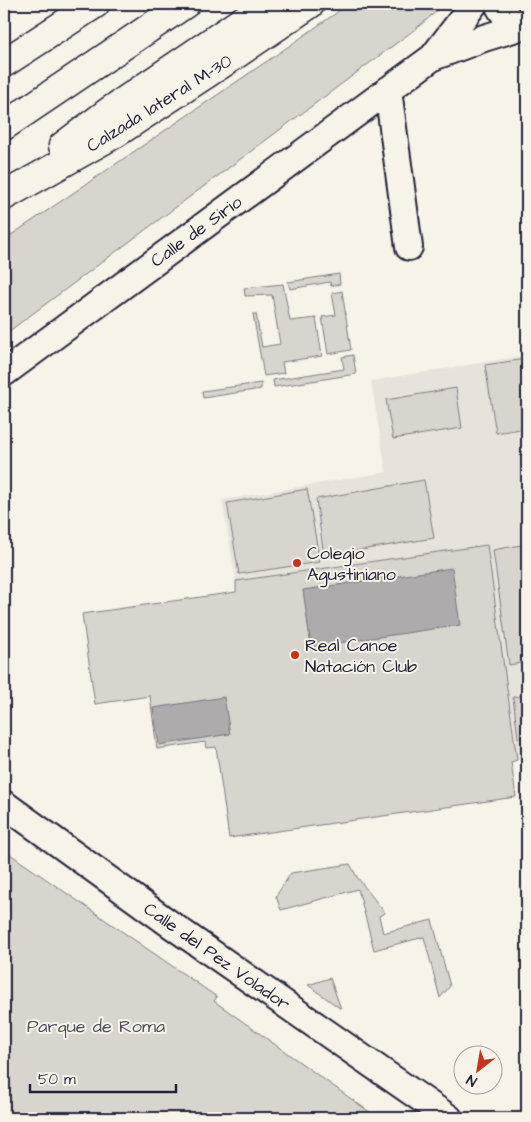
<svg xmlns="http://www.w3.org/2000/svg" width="531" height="1122" font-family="'Architects Daughter',sans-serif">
	<rect width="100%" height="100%" fill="#f7f3e8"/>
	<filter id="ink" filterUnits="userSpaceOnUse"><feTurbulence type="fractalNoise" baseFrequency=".02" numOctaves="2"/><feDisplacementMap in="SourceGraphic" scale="10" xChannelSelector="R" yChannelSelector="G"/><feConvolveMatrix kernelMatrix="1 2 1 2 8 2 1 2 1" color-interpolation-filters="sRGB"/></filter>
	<g filter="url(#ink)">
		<path fill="#e7e3db" d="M527,355V759L517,760L487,545L236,581L222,500L386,472L371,381Z"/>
		<path fill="#d8d5cf" stroke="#7d7c85" d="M349,4H445L418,27L4,335V240L279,53Z
			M339,274L340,284L331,286L330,282L290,289L288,282Z
			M283,284L290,321L316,318L322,356L282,362L284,373L264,376L253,314H256L262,347L280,344L272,295L245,296L244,288Z
			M342,291L351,350L328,354L322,317L336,315L332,293Z
			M353,355L356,374L274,387L273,380L344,369L342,357Z
			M526,359L527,428L496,433L485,365Z
			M261,383V389L203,398L202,391Z
			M456,388L462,428L393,439L386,400Z
			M424,480L434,538L324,556L316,499Z
			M307,489L320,562L239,574L227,503Z
			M527,544V662L509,665L493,550Z
			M487,545L517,760L511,762L516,797L229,838L216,747L206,748L205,742L157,749L150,696L95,704L82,614L236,592V581Z
			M527,695V736L518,738L513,697Z
			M4,850L217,997L214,1001L378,1118H4Z
			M350,864L357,877L385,913L379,916L383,933L432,920L450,986L440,998L424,937L374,950L358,889L281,910L276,896L291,873Z
			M330,978L341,1009L308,985Z"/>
		<path fill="#aeabad" stroke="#76747f" d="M452,568L460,625L311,647L303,590Z
			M224,697L230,734L159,745L153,708Z"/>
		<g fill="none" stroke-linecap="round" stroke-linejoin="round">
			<defs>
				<path id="minor" d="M498,4C503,15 514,26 527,25
					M433,57L474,4
					M388,90L409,247
					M4,373L433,57L484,38L523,26
					M4,804L170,924L449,1118"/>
				<path id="highway" d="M4,63L95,4
					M4,126L185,4
					M63,146L111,110L267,4
					M4,196L116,133L232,57L310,4"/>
			</defs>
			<use href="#minor" stroke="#22223b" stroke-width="30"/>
			<use href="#highway" stroke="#22223b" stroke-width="31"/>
			<use href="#minor" stroke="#f7f3e8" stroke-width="26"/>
			<use href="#highway" stroke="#f7f3e8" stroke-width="28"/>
		</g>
	</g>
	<g fill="#c8321e" stroke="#f7f3e8" stroke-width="2">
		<circle cx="297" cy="563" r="5"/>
		<circle cx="295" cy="655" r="5"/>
	</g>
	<g text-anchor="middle" stroke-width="4" stroke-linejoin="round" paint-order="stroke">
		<g font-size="18" fill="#22223b" stroke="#f7f3e8">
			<text transform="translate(159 103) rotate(-32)" y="6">Calzada lateral M-30</text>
			<text transform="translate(196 231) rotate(-36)" y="6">Calle de Sirio</text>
			<text transform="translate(217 956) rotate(35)" y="6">Calle del Pez Volador</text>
		</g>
		<g font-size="18" fill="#22223b" stroke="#f7f3e8" text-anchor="start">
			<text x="307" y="559">Colegio<tspan x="307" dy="21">Agustiniano</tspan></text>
			<text x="305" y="651">Real Canoe<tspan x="305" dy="21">Natación Club</tspan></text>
		</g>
		<g font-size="18" fill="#504f60" stroke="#f7f3e8">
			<text x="96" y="1032">Parque de Roma</text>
		</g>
	</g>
	<rect width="531" height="1122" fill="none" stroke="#f7f3e8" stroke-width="20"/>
	<rect x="10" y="10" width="511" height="1102" fill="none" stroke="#22223b" stroke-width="2" filter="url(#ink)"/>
	<g transform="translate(478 1070) rotate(211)"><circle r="24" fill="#f7f3e8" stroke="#a29fa3"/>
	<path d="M0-4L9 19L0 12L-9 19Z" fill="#c8321e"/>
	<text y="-8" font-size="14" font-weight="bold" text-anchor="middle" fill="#22223b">N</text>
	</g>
	<path d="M30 1084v8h146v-8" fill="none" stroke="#22223b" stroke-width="2.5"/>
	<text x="38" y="1084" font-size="15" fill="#22223b" stroke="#f7f3e8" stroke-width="4" paint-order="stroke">50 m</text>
</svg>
